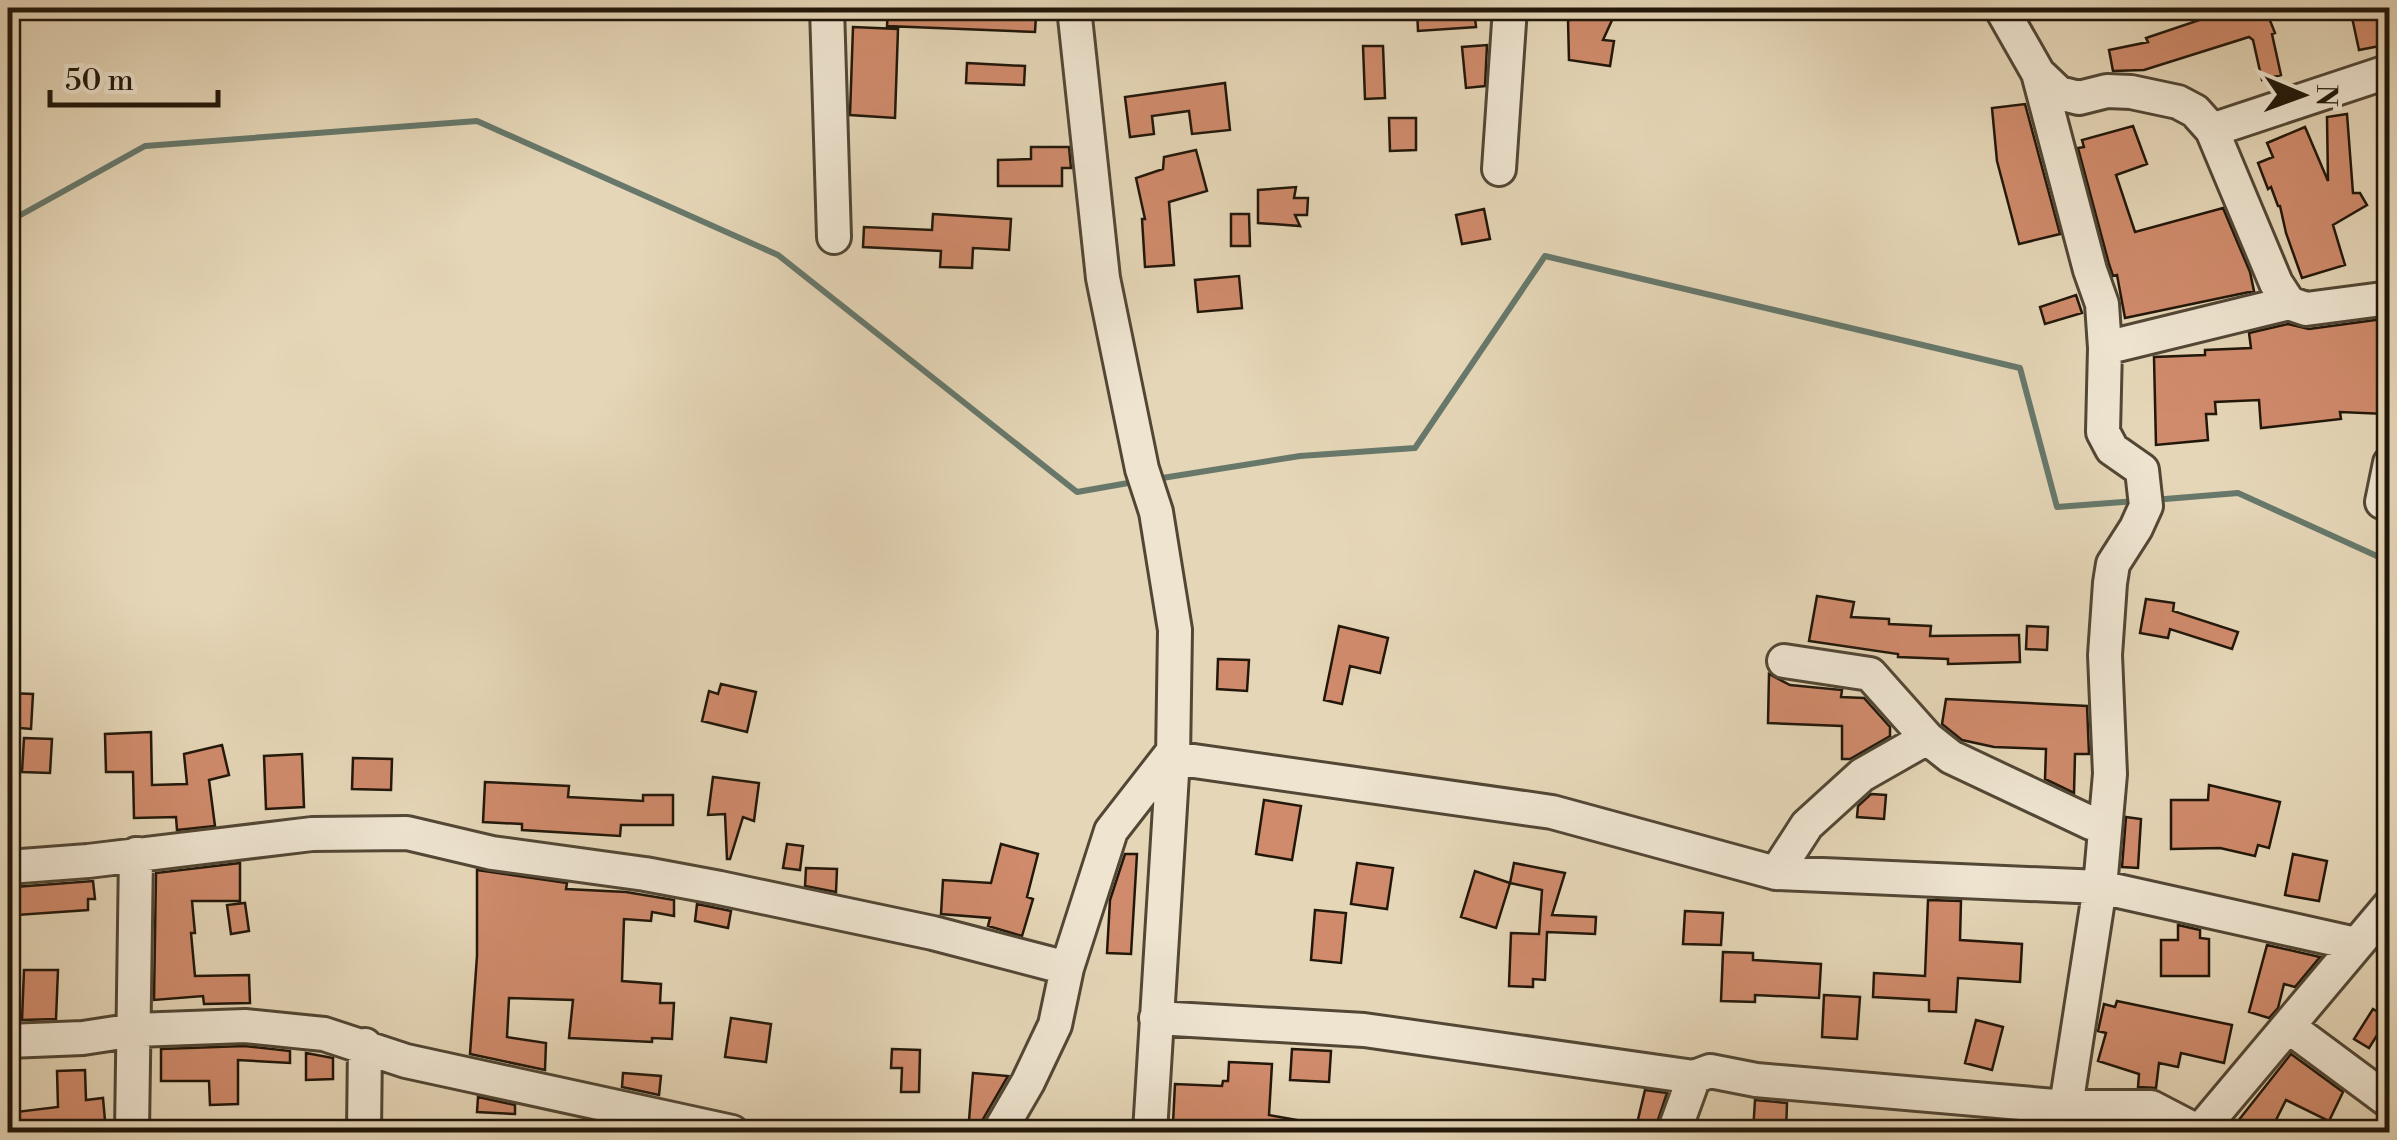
<svg xmlns="http://www.w3.org/2000/svg" width="2397" height="1140" font-family="'Libre Bodoni',serif">
	<rect width="100%" height="100%" fill="#e5d6b7"/>
	<filter id="stains"><feTurbulence type="fractalNoise" baseFrequency=".002" numOctaves="4"/><feColorMatrix values="0 0 0 0 .2 0 0 0 0 .09 0 0 0 0 .02 0 0 0 .5 -.17"/></filter>
	<radialGradient id="worn" r=".72"><stop offset=".6" stop-color="#630" stop-opacity="0"/><stop offset="1" stop-color="#630" stop-opacity=".3"/></radialGradient>
	<g fill="none" stroke-linecap="round" stroke-linejoin="round">
		<path stroke="#67786b" stroke-width="6" d="M8,222L145,146L477,121L778,255L1077,492L1134,482
			M1156,479L1300,456L1415,448L1545,256L2020,368L2057,507L2136,501
			M2153,500L2238,493L2390,562"/>
	</g>
	<path fill="#d08b6c" stroke="#21170a" stroke-width="2.5" d="M888,8L1036,16L1035,32L887,26Z
		M1417,8H1474L1476,27L1418,31Z
		M2235,8H2265L2275,33L2272,34L2281,75L2262,80L2253,40L2249,37L2144,70L2113,71L2109,50L2148,42L2146,38Z
		M2350,8H2384L2390,44L2359,50Z
		M1613,18L1603,40L1614,41L1610,66L1569,60L1568,20Z
		M853,27L898,29L895,118L850,115Z
		M1487,45L1485,86L1466,88L1462,47Z
		M1363,46H1383L1385,98L1365,99Z
		M967,63L1025,66L1024,85L966,83Z
		M1225,83L1230,130L1192,134L1189,111L1152,116L1154,134L1130,137L1125,97Z
		M2025,104L2060,234L2019,244L1997,161L1992,108Z
		M2347,114L2353,193H2360L2367,205L2333,225L2345,265L2302,278L2286,233L2280,206H2278L2271,187L2268,189L2258,163L2273,157L2267,143L2305,127L2328,181L2327,117Z
		M1389,118H1416V150L1390,151Z
		M2133,126L2147,164L2116,175L2135,232L2223,208L2250,272L2254,291L2125,318L2117,275L2113,276L2109,264L2078,148L2084,147L2082,140Z
		M1031,147H1069L1071,168H1062V186H998V160L1031,159Z
		M1196,150L1207,191L1169,202L1174,265L1145,267L1142,219H1145L1136,178L1163,169L1164,157Z
		M1296,187L1294,198H1308L1307,215H1295L1300,226L1258,223V190Z
		M1484,209L1490,239L1462,244L1456,215Z
		M933,214L1011,219L1009,250L973,248L972,268L940,267L941,251L863,247L864,227L932,230Z
		M1231,214H1249L1250,246H1231Z
		M1239,276L1242,308L1198,312L1195,280Z
		M2076,295L2082,313L2045,324L2040,307Z
		M2390,318L2386,414L2340,412L2341,419L2261,428L2259,400L2215,402L2216,414H2206L2208,440L2156,445L2154,357L2205,355V350L2251,348L2249,333L2288,324L2309,329Z
		M1817,596L1854,602L1851,617L1889,619V624L1931,626L1930,636L2019,635L2020,662L1948,664V659L1898,657V654L1809,641Z
		M2146,599L2174,603L2173,611L2238,632L2232,649L2170,629L2168,638L2140,633Z
		M1339,626L1388,638L1380,673L1350,666L1342,704L1324,700Z
		M2027,626L2048,627L2047,650L2026,649Z
		M1218,659L1249,660L1247,691L1217,689Z
		M1769,674L1790,685L1842,690L1841,697L1864,698L1890,727V736L1850,759H1842V726L1768,723Z
		M721,684L756,692L747,732L702,721L709,691L718,694Z
		M8,693L33,694L31,729L8,727Z
		M1946,699L2087,706L2089,754H2075L2074,793L2045,779L2046,749L1994,747L1962,740L1942,724Z
		M151,732L152,785L187,784L184,754L222,745L229,775L209,780L215,826L177,830L176,817L134,818L133,772H106L105,734Z
		M24,738L52,739L50,773L22,772Z
		M302,754L304,807L266,809L264,756Z
		M353,758L392,759L391,790L352,789Z
		M713,777L759,783L754,821L743,817L730,859H727L725,814L708,815Z
		M485,782L569,786L568,797L643,801V795H673V825H621L620,836L522,830V824L483,822Z
		M2209,785L2280,802L2269,848L2258,845L2255,856L2220,848L2171,849V800H2208Z
		M1871,794L1886,795L1884,819L1857,817L1858,806Z
		M1264,800L1301,806L1292,860L1256,854Z
		M2126,817L2141,819L2138,868L2122,867Z
		M787,844L803,846L800,870L783,868Z
		M1001,844L1038,854L1027,897L1033,899L1022,936L988,926L990,918L941,914L943,880L991,883Z
		M1125,854H1137L1131,954L1107,953L1110,900Z
		M2293,854L2327,861L2319,901L2285,895Z
		M240,863V901H192L195,933H191L195,976L249,975L250,1003L204,1004L203,996L154,1000L156,873Z
		M1357,863L1393,868L1387,909L1351,904Z
		M1514,863L1565,873L1552,915L1596,917L1595,934L1547,932L1545,980L1533,979V987L1509,986L1511,933L1539,934L1542,890L1510,883L1496,928L1461,917L1475,871L1510,883Z
		M806,868L837,869L836,892L805,886Z
		M477,870L567,883L566,889L626,892L674,900V916L652,912L651,921L624,919L622,981L661,984L660,1003H674L672,1039L652,1038V1042L569,1038L573,1000L509,998L507,1037L546,1043L545,1070L470,1054L477,956Z
		M93,881L95,899H88V910L17,915L15,887Z
		M1928,900L1961,901L1960,940L2022,944L2020,982L1958,978L1956,1012L1929,1011V1000L1873,997L1874,973L1925,976Z
		M245,903L249,931L231,934L227,905Z
		M697,904L731,911L728,928L695,921Z
		M1315,910L1346,913L1341,963L1311,960Z
		M1685,911L1723,913L1721,945L1683,944Z
		M2178,925L2200,930V938L2209,939V976H2161V940H2178Z
		M2267,945L2320,957L2295,987L2284,984L2278,1008L2269,1018L2249,1012Z
		M1723,952L1753,953V960L1821,964L1819,998L1755,995V1002L1721,1001Z
		M24,970H58L56,1019L22,1020Z
		M1824,995L1860,997L1857,1039L1822,1037Z
		M2117,1001L2232,1025L2224,1063L2181,1053L2178,1067L2159,1063L2156,1088L2138,1087L2139,1074L2098,1061L2106,1033L2098,1031L2104,1004L2115,1007Z
		M2373,1009L2388,1018L2369,1048L2354,1039Z
		M731,1018L771,1024L766,1062L725,1057Z
		M1976,1020L2003,1027L1992,1070L1965,1063Z
		M244,1046L290,1051V1063L238,1060V1104L210,1105L209,1081H161V1049Z
		M892,1049L920,1050L919,1092H901L902,1068H891Z
		M1292,1049L1331,1051L1329,1082L1290,1080Z
		M306,1053L333,1058V1079L306,1080Z
		M2291,1054L2343,1092L2329,1121L2286,1100L2270,1132H2260L2238,1121Z
		M1229,1062L1272,1064L1269,1115L1314,1123L1313,1132H1211L1212,1125L1173,1123L1175,1084L1222,1086L1223,1081H1228Z
		M85,1070L86,1100L103,1098L106,1132H18L16,1112L58,1107L57,1071Z
		M623,1073L661,1076L659,1095L622,1087Z
		M973,1073L1008,1076L982,1121L969,1120Z
		M1645,1090L1667,1093L1654,1132H1635Z
		M478,1097L515,1105V1114L477,1112Z
		M1755,1100L1787,1103L1786,1132H1753Z
		M1995,1121L2041,1125L2040,1132L1994,1131Z"/>
	<g fill="none" stroke-linecap="round" stroke-linejoin="round">
		<defs>
			<path id="minor" d="M827,8L834,237
				M1074,8L1103,278L1142,469L1156,512L1175,630L1173,758L1150,1132
				M2001,8L2038,73L2090,270L2102,304L2105,348L2103,432L2112,449L2142,470L2146,506L2136,528L2113,564L2110,583L2105,655L2110,774L2100,887L2062,1132
				M2038,73L2059,93L2079,98L2107,91L2131,92L2178,102L2195,111L2212,130L2276,283L2289,303
				M2212,130L2390,71
				M1499,169L1510,8
				M2105,348L2289,303L2306,309L2390,298
				M2382,502L2390,463
				M1784,661L1870,674L1927,738
				M1173,758L1552,812L1776,873L2100,887L2356,944
				M8,867L88,861L312,834L407,833L492,853L645,874L720,888L933,933L1067,968
				M1776,873L1807,825L1862,775L1927,738L1951,757L2091,823
				M1156,1018L1364,1030L1694,1077L1710,1071L1756,1080L2067,1107H2151L2199,1132L2390,905
				M2289,1027L2390,1102
				M8,1041L83,1038L135,1030L245,1026L324,1034L406,1061L732,1132
				M132,1132L136,854
				M364,1132L365,1045
				M999,1132L1028,1082L1055,1025L1067,968L1111,831L1174,750
				M1674,1132L1694,1077"/>
		</defs>
		<use href="#minor" stroke="#524735" stroke-width="38"/>
		<use href="#minor" stroke="#eee4d0" stroke-width="32"/>
	</g>
	<rect width="2397" height="1140" fill="none" stroke="#e5d6b7" stroke-width="40"/>
	<rect x="10" y="10" width="2377" height="1120" fill="none" stroke="#21170a" stroke-width="5"/>
	<rect x="20" y="20" width="2357" height="1100" fill="none" stroke="#21170a" stroke-width="2.5"/>
	<g transform="translate(2302 95) rotate(91)" stroke="#eee4d0" stroke-width="8" paint-order="stroke">
	<path d="M0-8L18 38L0 25L-18 38Z" fill="#21170a"/>
	<text y="-15" font-size="28" font-weight="bold" text-anchor="middle" fill="#21170a">N</text>
	</g>
	<path d="M50 90v15h168v-15" fill="none" stroke="#21170a" stroke-width="5"/>
	<text x="65" y="90" font-size="30" fill="#21170a" stroke="#eee4d0" stroke-width="8" paint-order="stroke">50 m</text>
	<rect width="100%" height="100%" filter="url(#stains)"/>
	<rect width="100%" height="100%" fill="url(#worn)"/>
</svg>
